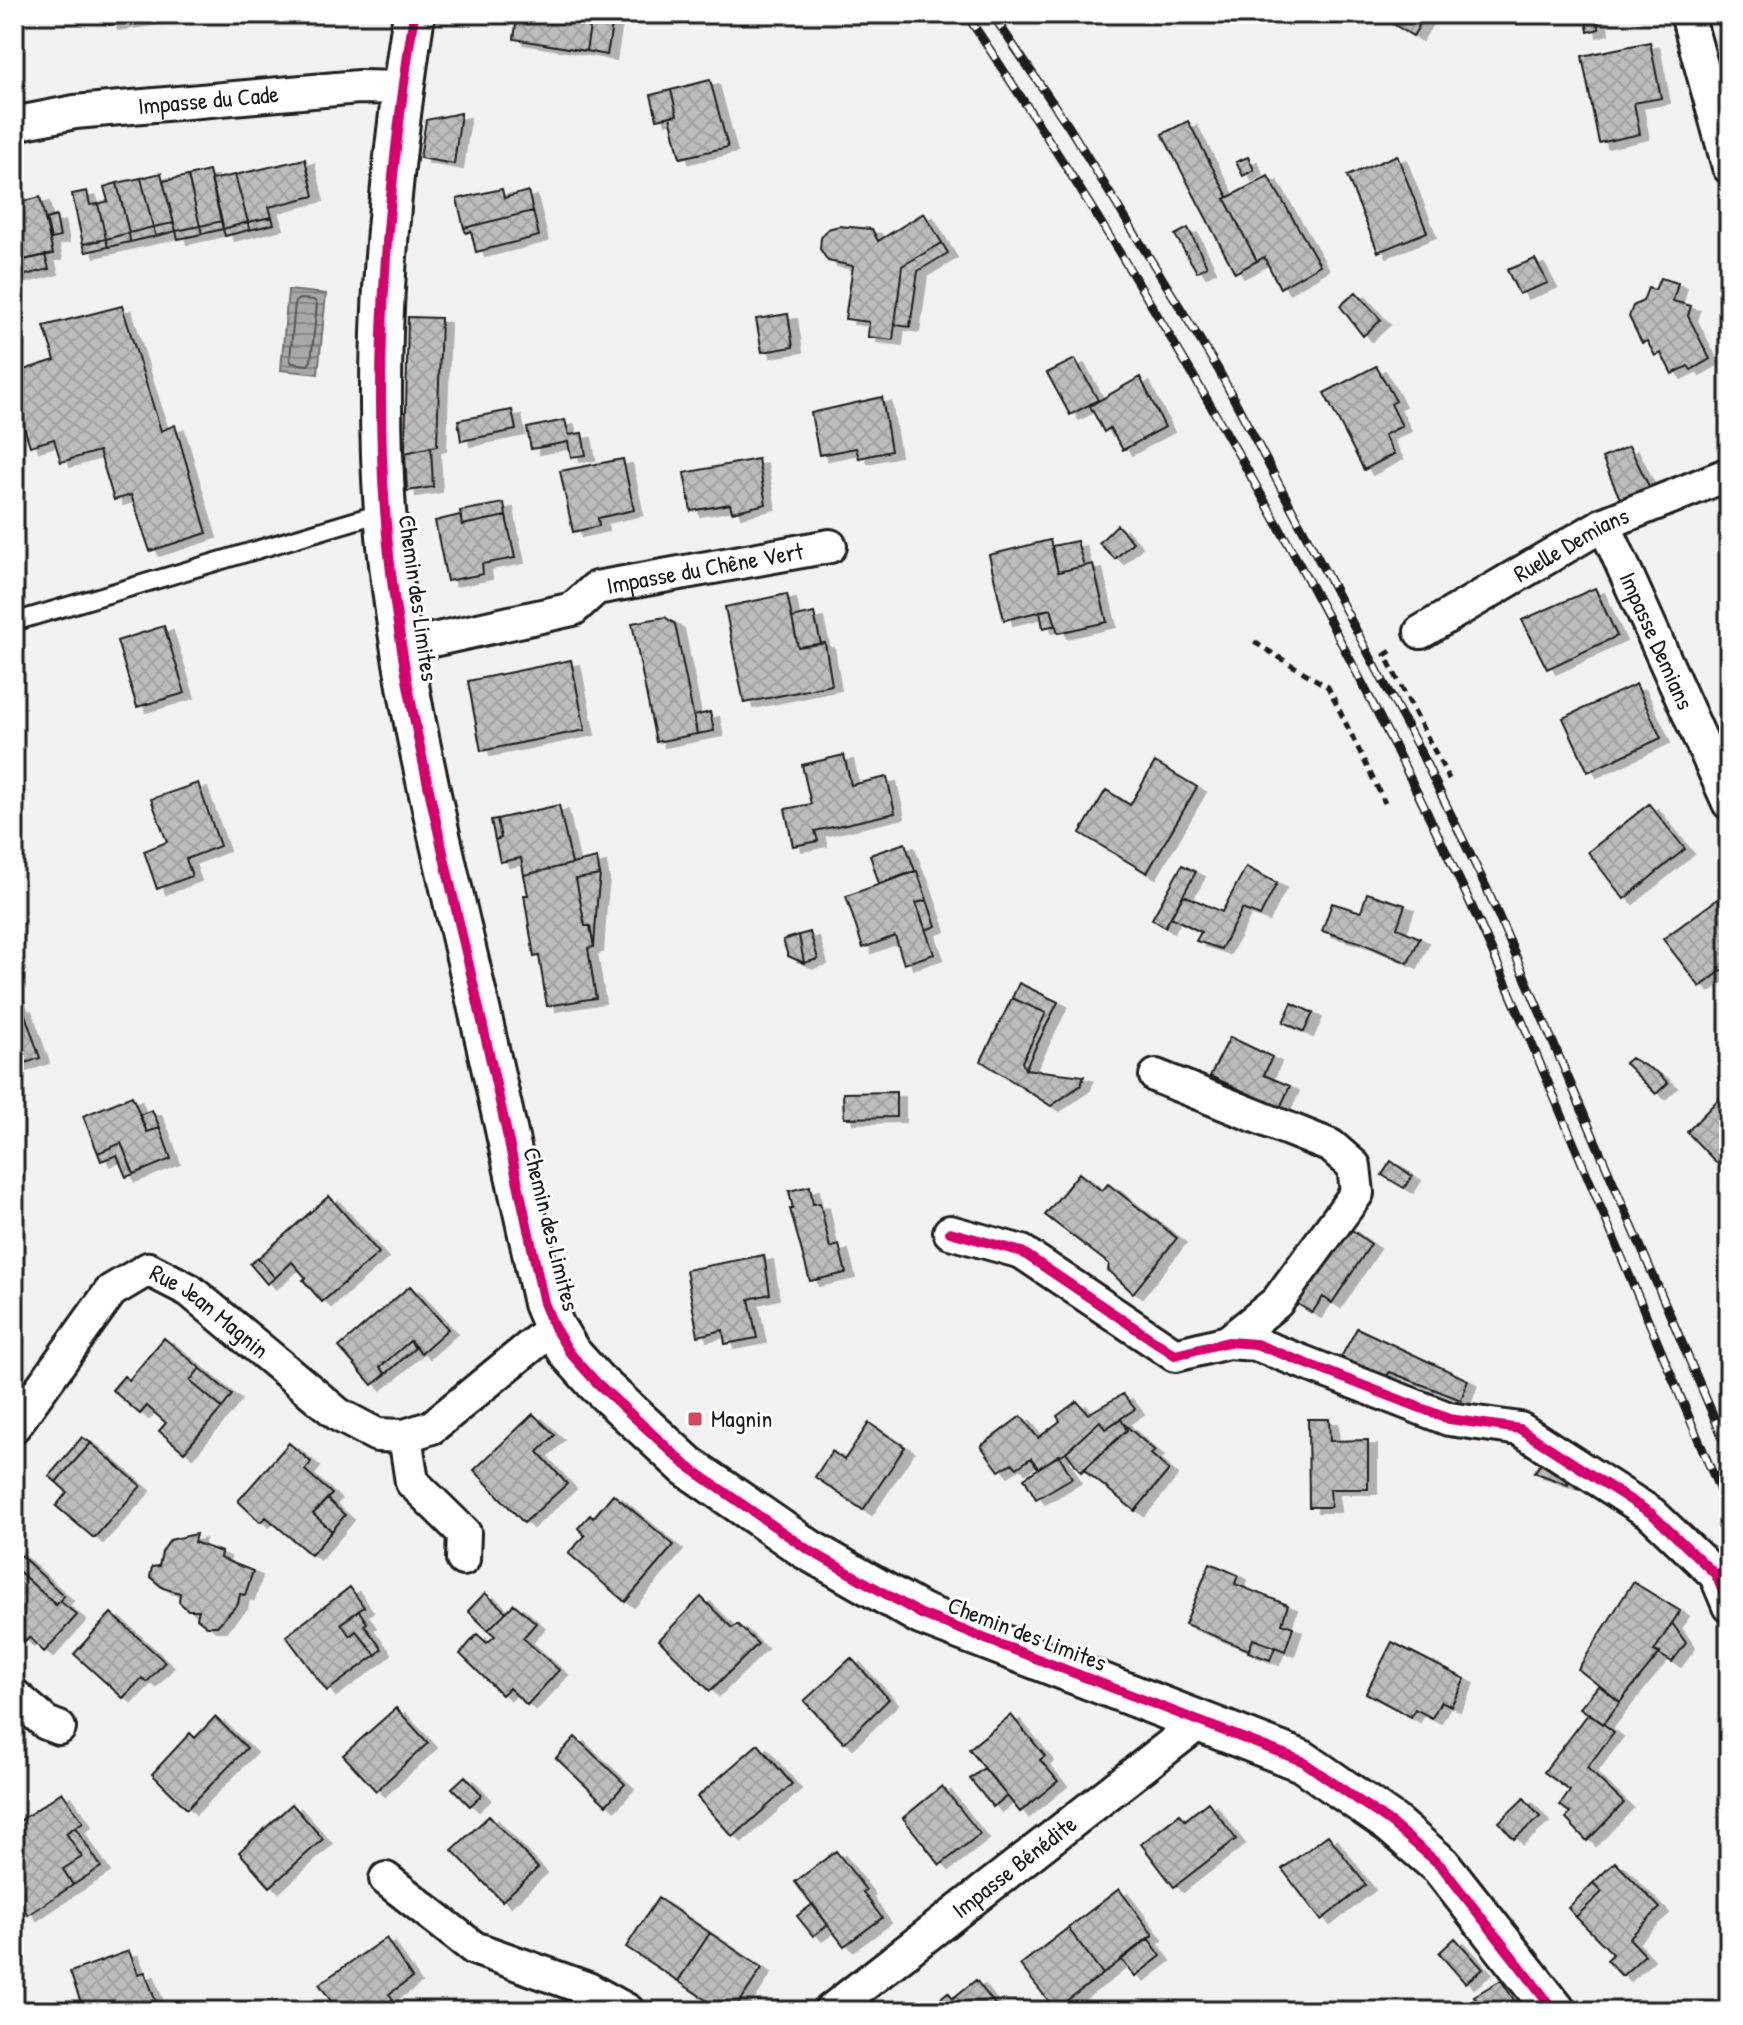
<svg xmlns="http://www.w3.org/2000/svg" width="1743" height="2025" font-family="'Patrick Hand',sans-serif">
	<defs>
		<pattern id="water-rules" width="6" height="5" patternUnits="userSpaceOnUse" patternTransform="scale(2)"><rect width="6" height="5" fill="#a8a8a8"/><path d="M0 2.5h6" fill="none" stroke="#888"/></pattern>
		<pattern id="building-cross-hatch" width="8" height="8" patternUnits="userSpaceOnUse" patternTransform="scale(2)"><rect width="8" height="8" fill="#bdbdbd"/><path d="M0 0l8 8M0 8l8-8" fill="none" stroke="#a2a2a2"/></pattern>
		<filter id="shadow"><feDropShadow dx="9" dy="5" stdDeviation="0" flood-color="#0004"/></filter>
	</defs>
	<rect width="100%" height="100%" fill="#f2f2f2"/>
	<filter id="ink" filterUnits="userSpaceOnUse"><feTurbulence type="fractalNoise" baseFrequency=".0125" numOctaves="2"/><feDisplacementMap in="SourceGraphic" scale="16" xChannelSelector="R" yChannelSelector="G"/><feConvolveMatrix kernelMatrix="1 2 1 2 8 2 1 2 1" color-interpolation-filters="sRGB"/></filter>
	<g filter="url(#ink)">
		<path fill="url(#water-rules)" stroke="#707070" stroke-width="2" d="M288,290L326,294L318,374L281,370Z"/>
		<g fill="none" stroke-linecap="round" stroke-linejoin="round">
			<path stroke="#545454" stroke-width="2" d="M299,299L314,300L317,304L311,361L308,365L292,363L290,360L295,302Z"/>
		</g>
		<path fill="url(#building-cross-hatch)" stroke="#1c1c1c" stroke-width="2" filter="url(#shadow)" d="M107,14H166L167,17L109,25Z
			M507,14H592L586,51L514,39L517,16Z
			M592,14H614L607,55L586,51Z
			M1399,14H1426L1413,36L1393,24Z
			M1598,18L1599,29L1588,32L1586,20Z
			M1650,42L1661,98L1634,103L1640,134L1599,143L1582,56Z
			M710,80L728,147L680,158L670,116L677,115L671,90Z
			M671,90L677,115L657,119L651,95Z
			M461,113L454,164L420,158L426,120Z
			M1188,121L1228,197L1225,199L1257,261L1235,273L1162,134Z
			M1397,155L1427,232L1378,252L1347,176Z
			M1248,157L1254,170L1243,176L1236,162Z
			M305,159L314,196L269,207L272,217L248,222L235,175Z
			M209,171L222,221L200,226L188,176Z
			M161,173L174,223L153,227L141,178Z
			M235,175L248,222L223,229L211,180Z
			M188,176L200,226L176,231L163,181Z
			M1268,176L1320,265L1280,288L1264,257L1257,261L1225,199Z
			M141,178L153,227L129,233L117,183Z
			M117,183L129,233L106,239L98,204L108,201L104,187Z
			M502,189L504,198L528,191L533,211L464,228L457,199Z
			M87,191L90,205L98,204L106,239L83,244L72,194Z
			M40,197L53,254L14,262V213L19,211L18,203Z
			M533,211L539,236L476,252L471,231L466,233L464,228Z
			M924,213L942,243L902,266L893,340L868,337L869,322L845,319L853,266L828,261L820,249L821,238L828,229L839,226L872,229L878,241Z
			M56,216L60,237L51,239L46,219Z
			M272,217L274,224L249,230L248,222Z
			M222,221L223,229L202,234L200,226Z
			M248,222L249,230L225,236L223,229Z
			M174,223L176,231L156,236L153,227Z
			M200,226L202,234L178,239L176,231Z
			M153,227L156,236L130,242L129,233Z
			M1188,228L1207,266L1197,272L1175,235Z
			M129,233L130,242L108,247L106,239Z
			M106,239L108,247L86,252L83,244Z
			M942,243L948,253L918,271L910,327L895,325L902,266Z
			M45,255L49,269L14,278V262Z
			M1535,259L1548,283L1519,294L1507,270Z
			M1660,278L1678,283L1673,301L1691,306L1688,316L1710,359L1691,370L1688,366L1672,374L1661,353L1655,356L1647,341L1642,343L1629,317L1633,306L1643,301L1648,288L1655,290Z
			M1356,292L1381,320L1363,336L1340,306Z
			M122,306L161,431L175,425L207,533L150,551L131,495L114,500L99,451L61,462L54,439L30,446L14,396V373L55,360L44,326Z
			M788,314L793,347L762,352L756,319Z
			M408,317L441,318L437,446L405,453Z
			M1075,359L1098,400L1070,415L1047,373Z
			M1376,366L1396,401L1391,404L1402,426L1384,435L1394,454L1364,470L1324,393Z
			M1140,377L1165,427L1123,450L1110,428L1104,432L1090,406Z
			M882,397L891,451L859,458L856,448L819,455L811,413Z
			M512,410L516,430L461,441L458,420Z
			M565,420L569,435L582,433L586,455L571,457L568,442L531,449L527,428Z
			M1629,446L1650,488L1621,501L1602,458Z
			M431,447L433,487L407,491L405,453Z
			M623,459L634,510L598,518L599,526L573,532L560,471Z
			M758,459L766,504L732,512L730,504L691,511L684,473Z
			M504,503L506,516L462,525L460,511Z
			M460,515L462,525L506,516L515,558L482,564L483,574L447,581L435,521Z
			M1117,525L1133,542L1115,559L1099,543Z
			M1050,540L1058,572L1093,564L1107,622L1058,633L1051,609L1004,620L989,555Z
			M1077,541L1084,566L1058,572L1052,546Z
			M1595,588L1617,636L1547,669L1522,620Z
			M787,594L798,647L825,643L832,685L744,703L725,607Z
			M1051,609L1056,625L1043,628L1040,611Z
			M814,613L821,644L798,647L792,618Z
			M665,617L675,624L697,734L656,742L632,623Z
			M164,626L185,693L137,707L117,641Z
			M571,660L585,730L481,751L468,681Z
			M1636,684L1661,738L1588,772L1563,718Z
			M710,712L714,731L697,734L694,716Z
			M844,755L851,785L887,777L895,813L815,831L818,841L793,846L785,809L811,804L802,765Z
			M1155,762L1197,787L1147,873L1080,833L1106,790L1130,805Z
			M198,783L220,846L186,859L192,876L157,889L144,851L167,842L151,799Z
			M1649,804L1685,849L1624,899L1588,852Z
			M559,805L572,864L524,875L521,858L500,862L495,840L501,838L497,819Z
			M497,819L501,838L495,840L491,820Z
			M905,843L915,871L879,884L870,855Z
			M597,858L600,875L576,879L585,926H590L594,947L588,948L596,998L547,1006L539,956L534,957L524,895H528L524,875Z
			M1182,865L1196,872L1165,927L1152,919Z
			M1246,867L1277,883L1260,916L1242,909L1221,949L1196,941L1201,932L1171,917L1184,895L1222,912Z
			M917,871L927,900L916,903L934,954L904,964L895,936L863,948L846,896Z
			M600,875L597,902L594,947L590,926H585L576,879Z
			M1367,893L1405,905L1397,928L1420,938L1408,963L1362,943L1322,931L1332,903L1361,912Z
			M1719,898L1729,910V965L1700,987L1663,939Z
			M927,900L936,926L926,930L916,903Z
			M810,932L818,959L804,963L799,935Z
			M799,935L804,963L788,956L783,940Z
			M1019,983L1058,1002L1025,1069L1022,1062L1046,1013L1012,998Z
			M14,993L19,1007L22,1006L40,1058L14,1067Z
			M1012,998L1046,1013L1022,1062L1025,1069L1084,1076L1081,1085L1051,1106L981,1061Z
			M1292,1003L1313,1013L1304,1032L1283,1022Z
			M1230,1037L1272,1057L1264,1075L1290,1086L1280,1108L1210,1076Z
			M1631,1058L1658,1073L1668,1083L1656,1094L1625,1063Z
			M1729,1066V1089L1718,1078Z
			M1729,1088V1176L1687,1132Z
			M896,1092V1117L844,1118L843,1093Z
			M132,1096L147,1132L160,1128L171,1159L134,1174L121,1143L98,1153L83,1116Z
			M152,1110L160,1128L147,1132L139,1115Z
			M121,1143L134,1174L126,1177L117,1155L101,1161L98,1153Z
			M1391,1161L1412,1176L1404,1188L1382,1175Z
			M1079,1173L1102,1191L1108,1184L1177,1238L1133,1293L1108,1270L1109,1264L1045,1215Z
			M810,1186L813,1204L820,1203L830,1248L839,1245L846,1273L810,1281L790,1209H793L789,1191Z
			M329,1196L379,1253L322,1302L303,1280L306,1278L292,1262L275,1278L258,1258Z
			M1346,1226L1371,1244L1332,1303L1323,1297L1312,1313L1293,1301Z
			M764,1255L770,1294L749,1299L757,1338L725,1344L723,1330L698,1336L686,1270Z
			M258,1258L275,1278L267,1284L250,1264Z
			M410,1286L448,1329L421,1353L410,1341L380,1367L386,1374L372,1385L339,1347Z
			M1357,1328L1468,1380L1461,1400L1390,1372L1382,1380L1341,1357Z
			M164,1338L200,1368L190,1381L222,1408L184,1452L159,1431L166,1423L147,1406L140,1414L112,1390L124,1376L129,1380Z
			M410,1341L415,1348L386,1374L380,1367Z
			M200,1368L232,1395L222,1408L190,1381Z
			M1123,1394L1135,1409L1105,1429L1100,1421L1066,1452L1038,1468L1031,1458L1017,1468L1012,1463L999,1471L981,1446L1021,1416L1038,1438L1060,1421L1057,1416L1077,1401L1088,1414Z
			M533,1414L555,1435L538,1452L567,1484L524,1523L474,1470Z
			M1121,1419L1127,1430L1081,1472L1066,1452L1100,1421L1105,1429Z
			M1308,1419H1329L1330,1441L1368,1440V1489H1330L1331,1507H1309Z
			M869,1423L905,1447L863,1510L815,1477L832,1451L844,1460Z
			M1123,1423L1155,1451L1151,1454L1169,1470L1135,1511L1084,1470L1127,1430Z
			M82,1437L91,1443L56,1482L49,1476Z
			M91,1443L141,1486L94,1538L56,1506L67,1492L56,1482Z
			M289,1443L311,1462L305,1470L332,1494L313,1514L332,1531L311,1555L266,1517L260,1522L238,1501Z
			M1059,1455L1072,1478L1036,1499L1024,1478Z
			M1547,1456L1575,1468L1568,1485L1534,1472Z
			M613,1494L674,1545L625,1602L568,1553L585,1536L578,1528L590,1515L593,1518Z
			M327,1499L345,1515L332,1531L313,1514Z
			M196,1534L194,1542L221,1552L220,1558L253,1571L245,1595L240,1594L238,1604L217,1626H207L197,1618L199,1610H188L179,1602L180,1593L163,1588L150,1577L152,1567L159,1566L162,1552L170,1540Z
			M14,1549L64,1596L56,1605L14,1567Z
			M1210,1563L1238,1575L1235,1584L1288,1605L1282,1623L1293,1627L1285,1651L1253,1639L1249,1650L1185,1624Z
			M14,1567L56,1605L60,1601L77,1615L44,1652L29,1637L25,1641L14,1631Z
			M1633,1582L1680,1611L1654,1651L1660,1653L1620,1702L1578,1669Z
			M350,1587L364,1607L341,1623L350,1636L356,1631L376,1655L327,1691L286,1636Z
			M485,1593L506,1612L488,1630L468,1611Z
			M701,1597L732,1628L737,1624L758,1644L710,1691L659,1640Z
			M514,1604L536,1623L523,1638L559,1670L527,1705L509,1688L502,1695L460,1654L477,1634L487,1643L495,1636L488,1630Z
			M359,1611L367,1623L364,1625L382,1649L376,1655L356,1631L350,1636L341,1623Z
			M111,1613L165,1662L147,1682L142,1678L123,1698L74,1654Z
			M1672,1623L1686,1643L1672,1662L1654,1651Z
			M1253,1639L1275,1647L1270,1660L1248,1652Z
			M1392,1642L1465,1679L1451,1706L1441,1701L1432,1718L1415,1709L1411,1717L1366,1693Z
			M851,1658L889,1699L844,1743L804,1701Z
			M1599,1685L1620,1702L1603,1724L1580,1708Z
			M396,1708L428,1743L376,1791L343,1755Z
			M1589,1713L1614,1732L1587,1768L1624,1803L1587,1841L1566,1819L1570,1813L1560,1805L1570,1791L1544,1772Z
			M1011,1715L1045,1756L1040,1760L1058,1781L1020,1812L969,1749Z
			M215,1717L247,1748L187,1809L152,1774L190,1733L195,1738Z
			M575,1737L625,1784L606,1805L556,1758Z
			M758,1744L792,1784L733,1837L697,1797Z
			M984,1768L1007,1796L993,1807L970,1779Z
			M465,1776L482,1795L470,1806L452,1788Z
			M942,1786L980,1834L940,1865L903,1818Z
			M62,1792L83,1822L66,1833L82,1857L63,1869L73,1885L28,1915L14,1894V1825Z
			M1524,1798L1540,1817L1514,1839L1499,1822Z
			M1208,1802L1236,1839L1174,1887L1141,1844L1180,1814L1185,1820Z
			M292,1804L323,1839L270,1887L239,1852Z
			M489,1816L538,1868L502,1901L452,1850Z
			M75,1827L101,1867L73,1885L63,1869L82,1857L66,1833Z
			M1328,1835L1366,1885L1321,1920L1282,1869Z
			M836,1851L866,1890L863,1892L882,1918L844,1946L795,1882Z
			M1615,1862L1660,1908L1629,1938L1645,1955L1622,1976L1607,1960L1613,1954L1576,1917L1602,1892L1593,1883Z
			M1593,1883L1602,1892L1576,1917L1568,1908Z
			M1119,1889L1153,1935L1103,1974L1068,1928Z
			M658,1898L710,1933L678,1981L626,1947Z
			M813,1904L828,1925L813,1936L797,1916Z
			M1068,1928L1103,1974L1055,2009L1020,1965Z
			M710,1933L762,1968L734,2011H722L678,1981Z
			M386,1938L412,1978L389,1994L393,1999L376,2011H338L319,1984Z
			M1148,1938L1161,1956L1135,1976L1121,1959Z
			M1455,1938L1483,1969L1465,1983L1439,1953Z
			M129,1951L138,1974L145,1972L159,2011H84L70,1972Z
			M976,1980L1000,2011H925L948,1992L953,1998Z
			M1501,1980L1521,2011H1483L1474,1996Z"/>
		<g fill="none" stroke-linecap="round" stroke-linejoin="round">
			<defs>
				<path id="service" d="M14,622L384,512"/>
				<g id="minor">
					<path d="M1687,14L1729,167"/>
					<path id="s1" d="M14,124L75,112L359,87L403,88"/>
					<path id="s2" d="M1604,524L1729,803"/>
					<path id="s3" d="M1421,632L1604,524L1729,474"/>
					<path id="s4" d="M401,647L573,609L596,588L830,546"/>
					<path d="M1156,1076L1331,1146L1354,1166L1357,1193L1277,1302L1228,1342"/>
					<path d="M950,1232L1022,1252L1175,1355L1228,1342L1256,1344L1449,1419L1520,1429L1652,1514L1716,1575L1729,1606"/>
					<path id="s5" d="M14,1426L111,1291L148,1269L189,1290L339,1415L377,1435L405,1436L432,1427L554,1327"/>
					<path d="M405,1436L412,1482L464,1533L463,1559"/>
					<path d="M14,1695L46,1723L59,1728"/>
					<path d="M386,1879L474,1948L588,1989L628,2011"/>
					<path id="s6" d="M830,2011L1200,1722"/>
				</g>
				<path id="tertiary" d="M414,14C389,177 373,346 385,511C396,658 431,801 464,944C492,1063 518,1183 544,1303L554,1327L570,1353L596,1382L687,1466L807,1549L921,1614L1302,1761L1391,1823L1441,1866L1555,2011"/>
			</defs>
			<use href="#service" stroke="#1c1c1c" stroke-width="22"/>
			<use href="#minor" stroke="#1c1c1c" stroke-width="38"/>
			<use href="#tertiary" stroke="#1c1c1c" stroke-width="46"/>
			<path stroke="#1c1c1c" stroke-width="5" stroke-dasharray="8 6" stroke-linecap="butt" d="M1254,642L1328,687L1385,803
				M1391,651L1385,655L1449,779"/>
			<use href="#service" stroke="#fff" stroke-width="16"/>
			<use href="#minor" stroke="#fff" stroke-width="32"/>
			<use href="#tertiary" stroke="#fff" stroke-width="40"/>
			<defs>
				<path id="rail" d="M966,14C1155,295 1323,589 1467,896C1504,975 1537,1057 1571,1137C1624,1262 1676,1387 1729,1512
					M992,14L1069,127L1218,369L1420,751L1487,889L1729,1452"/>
			</defs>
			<use href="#rail" stroke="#1c1c1c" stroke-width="9"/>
			<use href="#rail" stroke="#fff" stroke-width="6" stroke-dasharray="18" stroke-linecap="butt"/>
			<defs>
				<path id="cycleway" d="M414,14C389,177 373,346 385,511C396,658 431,801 464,944C492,1063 518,1183 544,1303L554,1327L570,1353L596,1382L687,1466L807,1549L921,1614L1302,1761L1391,1823L1441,1866L1555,2011
					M950,1232L1022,1252L1175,1355L1228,1342L1256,1344L1449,1419L1520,1429L1652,1514L1716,1575L1729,1606"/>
			</defs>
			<use href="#cycleway" stroke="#fff" stroke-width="15"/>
			<use href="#cycleway" stroke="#d6006c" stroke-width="10"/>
		</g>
	</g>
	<rect fill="#d1495b" stroke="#fff" stroke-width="3" x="687" y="1411" width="16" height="16" rx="4"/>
	<g text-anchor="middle" stroke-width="6" stroke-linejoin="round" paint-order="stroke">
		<g font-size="24" fill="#1c1c1c" stroke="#fff">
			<text dy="8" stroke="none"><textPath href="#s1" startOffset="196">Impasse du Cade</textPath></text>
			<text dy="8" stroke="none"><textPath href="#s3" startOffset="174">Ruelle Demians</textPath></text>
			<text dy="8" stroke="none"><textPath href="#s4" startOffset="318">Impasse du Chêne Vert</textPath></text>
			<text transform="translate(418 598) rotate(82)" y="8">Chemin des Limites</text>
			<text dy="8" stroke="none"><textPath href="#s2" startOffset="128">Impasse Demians</textPath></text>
			<text transform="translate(551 1229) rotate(76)" y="8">Chemin des Limites</text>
			<text dy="8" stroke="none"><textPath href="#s5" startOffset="284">Rue Jean Magnin</textPath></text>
			<text transform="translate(1027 1634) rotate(21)" y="8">Chemin des Limites</text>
			<text dy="8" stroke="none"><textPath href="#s6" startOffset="234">Impasse Bénédite</textPath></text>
		</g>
		<g font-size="24" fill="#1c1c1c" stroke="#fff" text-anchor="start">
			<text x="711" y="1427">Magnin</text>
		</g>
	</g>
	<rect width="1743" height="2025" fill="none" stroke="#fff" stroke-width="48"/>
	<rect x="24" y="24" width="1695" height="1977" fill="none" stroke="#1c1c1c" stroke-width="3" filter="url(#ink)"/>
</svg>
